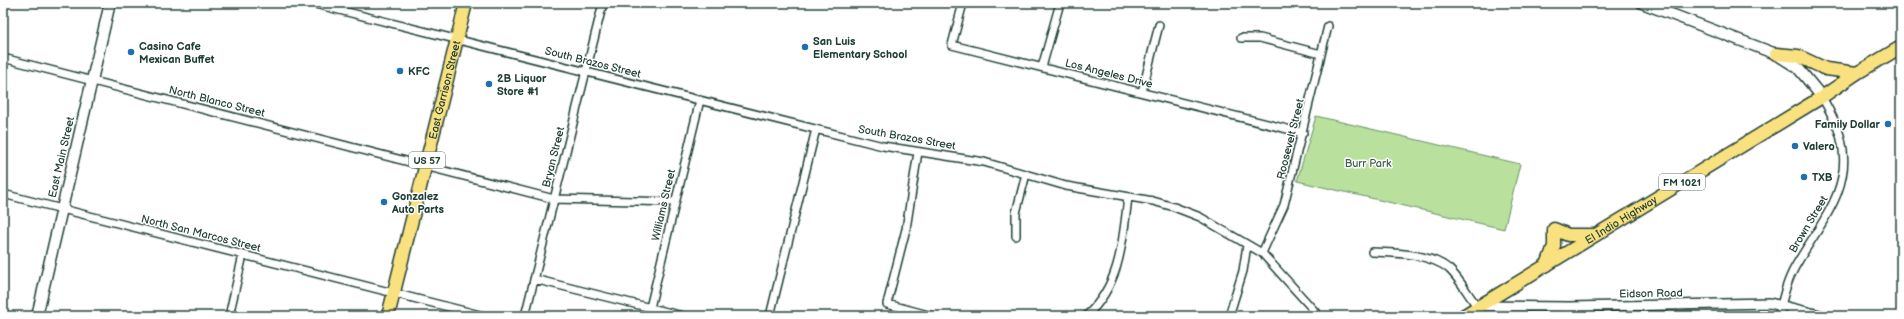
<svg xmlns="http://www.w3.org/2000/svg" width="1904" height="319" font-family="'Balsamiq Sans',sans-serif">
	<rect width="100%" height="100%" fill="#fff"/>
	<filter id="ink" filterUnits="userSpaceOnUse"><feTurbulence type="fractalNoise" baseFrequency=".025" numOctaves="2"/><feDisplacementMap in="SourceGraphic" scale="8" xChannelSelector="R" yChannelSelector="G"/><feConvolveMatrix kernelMatrix="1 2 1 2 8 2 1 2 1" color-interpolation-filters="sRGB"/></filter>
	<g filter="url(#ink)">
		<path fill="#b9e09c" stroke="#6c8e68" d="M1316,116L1520,164L1504,229L1297,181Z"/>
		<g fill="none" stroke-linecap="round" stroke-linejoin="round">
			<defs>
				<path id="minor" d="M311,3L883,146L984,162L1066,186L1153,201L1174,207L1200,217L1262,253L1319,316
					M963,3L952,45L1303,133
					M1241,38H1260L1321,54
					M3,58L554,199L675,202
					M1042,67L1060,3
					M1142,92L1159,25
					M918,152L906,229L887,304L932,316
					M3,194L484,316
					M1016,236V213L1026,174
					M1372,252C1395,253 1430,253 1449,269C1460,279 1468,295 1477,306
					M1262,253L1284,205L1328,26
					M534,279L683,316
					M229,316L243,255
					M525,316L603,3
					M648,316L700,100
					M770,316L816,129
					M1086,316C1121,285 1123,239 1128,197
					M1229,316L1243,271L1247,245
					M1567,316L1569,307
					M1779,316C1782,300 1787,281 1795,267C1818,226 1854,189 1841,139C1838,125 1829,110 1822,97"/>
				<path id="tertiary" d="M1479,306L1569,307L1770,303L1824,316"/>
				<path id="secondary" d="M1642,3L1776,54L1798,68L1822,97
					M37,316L110,3"/>
				<g id="primary">
					<path d="M1776,54L1798,56L1826,69L1857,73"/>
					<path d="M1547,265L1554,246V229L1568,235H1595"/>
					<path id="s1" d="M388,316L466,3"/>
					<path id="s2" d="M1463,316L1822,97L1857,73L1901,47"/>
				</g>
			</defs>
			<use href="#minor" stroke="#1f3d34" stroke-width="10"/>
			<use href="#tertiary" stroke="#1f3d34" stroke-width="12"/>
			<use href="#secondary" stroke="#1f3d34" stroke-width="13"/>
			<use href="#primary" stroke="#1f3d34" stroke-width="15"/>
			<use href="#minor" stroke="#fff" stroke-width="7"/>
			<use href="#tertiary" stroke="#fff" stroke-width="9"/>
			<use href="#secondary" stroke="#fff" stroke-width="10"/>
			<use href="#primary" stroke="#fae180" stroke-width="12"/>
		</g>
	</g>
	<g fill="#1f6fb2" stroke="#fff" stroke-width="1.5">
		<circle cx="805" cy="47" r="4"/>
		<circle cx="131" cy="52" r="4"/>
		<circle cx="400" cy="71" r="4"/>
		<circle cx="489" cy="84" r="4"/>
		<circle cx="1888" cy="124" r="4"/>
		<circle cx="1795" cy="146" r="4"/>
		<circle cx="1804" cy="177" r="4"/>
		<circle cx="384" cy="202" r="4"/>
	</g>
	<g text-anchor="middle" stroke-width="3" stroke-linejoin="round" paint-order="stroke">
		<g fill="#fff" stroke="#627771" stroke-width="1">
			<rect x="409" y="152" width="36" height="16" rx="3"/>
			<rect x="1659" y="174" width="46" height="16" rx="3"/>
		</g>
		<g font-size="10" font-weight="bold" fill="#1f3d34">
			<text x="427" y="164">US 57</text>
			<text x="1682" y="186">FM 1021</text>
		</g>
		<g font-size="11" font-weight="bold" fill="#1f3d34" stroke="#fff" text-anchor="start">
			<text x="813" y="45">San Luis<tspan x="813" dy="13">Elementary School</tspan></text>
			<text x="139" y="50">Casino Cafe<tspan x="139" dy="13">Mexican Buffet</tspan></text>
			<text x="408" y="75">KFC</text>
			<text x="497" y="82">2B Liquor<tspan x="497" dy="13">Store #1</tspan></text>
			<text x="1880" y="128" text-anchor="end">Family Dollar</text>
			<text x="1803" y="150">Valero</text>
			<text x="1812" y="181">TXB</text>
			<text x="392" y="200">Gonzalez<tspan x="392" dy="13">Auto Parts</tspan></text>
		</g>
		<g font-size="11" fill="#1f3d34" stroke="#fff">
			<text transform="translate(593 62) rotate(14)" y="4">South Brazos Street</text>
			<text transform="translate(1109 73) rotate(14)" y="4">Los Angeles Drive</text>
			<text dy="4" stroke="none"><textPath href="#s1" startOffset="233">East Garrison Street</textPath></text>
			<text transform="translate(217 101) rotate(14)" y="4">North Blanco Street</text>
			<text transform="translate(907 137) rotate(10)" y="4">South Brazos Street</text>
			<text transform="translate(1290 139) rotate(-76)" y="4">Roosevelt Street</text>
			<text transform="translate(61 157) rotate(-77)" y="4">East Main Street</text>
			<text transform="translate(553 157) rotate(-76)" y="4">Bryan Street</text>
			<text transform="translate(663 205) rotate(-77)" y="4">Williams Street</text>
			<text dy="4" stroke="none"><textPath href="#s2" startOffset="185">El Indio Highway</textPath></text>
			<text transform="translate(1808 224) rotate(-59)" y="4">Brown Street</text>
			<text transform="translate(201 233) rotate(14)" y="4">North San Marcos Street</text>
			<text transform="translate(1651 293) rotate(-1)" y="4">Eidson Road</text>
		</g>
		<g font-size="11" fill="#3e5e49" stroke="#fff">
			<text x="1368" y="167">Burr Park</text>
		</g>
	</g>
	<rect width="1904" height="319" fill="none" stroke="#fff" stroke-width="16"/>
	<rect x="8" y="8" width="1888" height="303" fill="none" stroke="#1f3d34" stroke-width="1.5" filter="url(#ink)"/>
</svg>
